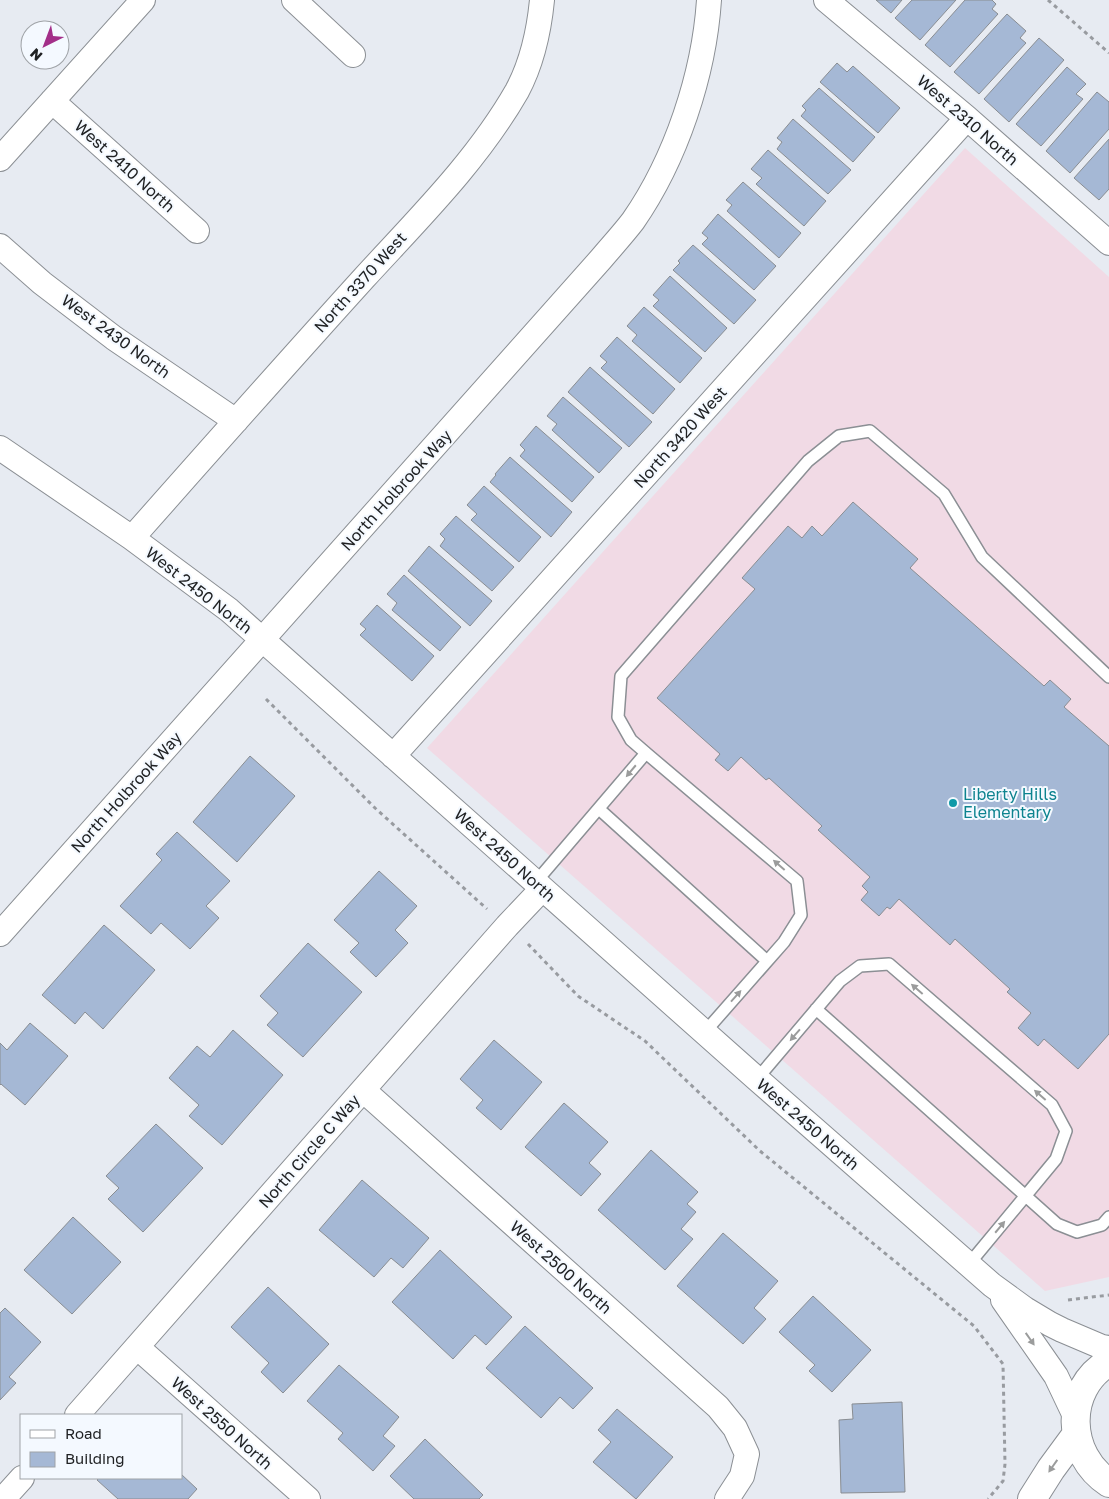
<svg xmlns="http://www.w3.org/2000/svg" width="1109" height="1499" font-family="'Golos Text',sans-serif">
	<rect width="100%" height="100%" fill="#e7ebf2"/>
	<path fill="#f1dae5" d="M965,148L1109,277V1277L1045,1291L427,748Z"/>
	<path fill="#a5b8d5" stroke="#898d92" d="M876,0H902L891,13Z
		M912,0H956L920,40L895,18Z
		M965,0H992L996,4L992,9L998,14L950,67L925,45Z
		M1007,14L1026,31L1020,38L1026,43L979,94L954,72Z
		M1039,38L1064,60L1009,122L984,99Z
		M837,63L847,72L853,66L900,108L878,133L820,82Z
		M1067,67L1086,84L1076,94L1083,99L1041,146L1016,124Z
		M819,88L875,137L853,162L801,116L806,110L802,106Z
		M1097,92L1109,102V129L1070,173L1046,151Z
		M793,119L851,170L828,194L777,149L782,142L777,138Z
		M1109,139V189L1099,200L1074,178Z
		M768,150L826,201L804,226L756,184L762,178L751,169Z
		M743,182L801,233L779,258L727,211L732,205L726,200Z
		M718,214L776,266L754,290L702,244L708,238L702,233Z
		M693,245L756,300L734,324L673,270L680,263L678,261Z
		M670,276L727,328L705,352L653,306L659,300L653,295Z
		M644,307L702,358L680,383L632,341L637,335L627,326Z
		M617,337L675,389L653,414L601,368L607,362L600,356Z
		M590,367L652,422L629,447L568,392Z
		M563,397L622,448L599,473L552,430L557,424L547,416Z
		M536,426L594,477L572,502L520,456L525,450L520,445Z
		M510,457L572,512L551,537L490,482L496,475L495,474Z
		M484,486L541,537L519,562L471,520L477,514L467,505Z
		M853,502L918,559L910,568L1044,686L1050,680L1071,699L1064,707L1109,746V1034L1078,1069L1044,1039L1038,1046L1018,1028L1031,1013L1007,992L1010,989L955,939L950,945L899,899L890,909L887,907L879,916L861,900L868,892L862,886L870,877L818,830L822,826L769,778L766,780L741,757L728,771L715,760L720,754L657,698L755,589L742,578L788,526L802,538L812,526L822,536Z
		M456,516L514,567L492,591L440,546L445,539L440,534Z
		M429,546L492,601L470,626L408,571Z
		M404,575L461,627L440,651L392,610L397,603L387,594Z
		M377,605L434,656L412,681L360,635L366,629L360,624Z
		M250,756L295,796L237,862L193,822Z
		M177,832L230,881L206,906L219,918L190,949L161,923L151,934L120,906L162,860L156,854Z
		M379,871L417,906L395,930L408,943L376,977L350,952L359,943L334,920Z
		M104,925L155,970L103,1029L85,1012L75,1024L42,995Z
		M308,943L362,992L303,1057L267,1025L278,1013L260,996Z
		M30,1023L68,1056L25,1105L1,1084L0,1085V1043L7,1050Z
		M233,1030L283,1075L222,1145L189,1116L199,1105L169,1078L197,1046L210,1057Z
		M494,1040L542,1082L501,1130L476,1108L483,1100L460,1079Z
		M564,1103L608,1142L589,1163L601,1174L581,1196L525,1147Z
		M156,1124L203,1168L143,1232L108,1199L119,1188L106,1176Z
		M651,1150L698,1192L687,1204L696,1212L681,1229L693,1239L665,1270L598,1210Z
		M362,1180L429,1238L403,1268L391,1258L374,1277L319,1230Z
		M73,1217L121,1262L72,1314L24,1270Z
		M723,1233L778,1281L754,1308L766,1319L743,1344L677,1286Z
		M440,1250L512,1317L486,1345L475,1335L453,1359L392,1302Z
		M268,1287L329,1344L283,1393L261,1372L269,1363L231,1327Z
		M813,1296L871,1350L832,1392L809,1371L815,1365L779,1332Z
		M5,1308L41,1342L9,1377L16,1383L0,1400V1313Z
		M525,1326L593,1388L573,1409L560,1397L541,1418L486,1368Z
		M339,1365L399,1417L383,1436L395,1446L373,1471L338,1439L343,1433L307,1401Z
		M902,1402L905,1492L841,1493L839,1420L853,1419L852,1404Z
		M617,1409L673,1457L636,1499L593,1462L611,1442L598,1430Z
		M425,1439L483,1495L479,1499H414L390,1476Z
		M181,1474L197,1489L188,1499H118L97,1480L99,1478H181Z"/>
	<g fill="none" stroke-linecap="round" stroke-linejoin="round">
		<defs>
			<path id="lane" d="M646,753L631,740L618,717L621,676L808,461L839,436L870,431L944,494L982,557L1109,677
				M599,809L767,961
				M535,883L646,753L797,881L801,915L784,942L704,1033
				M816,1009L1057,1224L1077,1232L1102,1225L1109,1217
				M757,1079L840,981L860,966L889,964L1052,1105L1066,1131L1056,1159L969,1264"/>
			<path id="street" d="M294,0L353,55
				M826,0L967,118L1109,243
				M52,101L197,231
				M0,159L143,0
				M0,246L42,283L114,338L236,421
				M0,448L132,538L229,610L757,1079L992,1285L1025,1309L1050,1324L1062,1330L1102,1347L1109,1348
				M132,538C209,451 286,364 364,278C418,219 477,161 517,91C532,63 539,31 542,0
				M393,756L967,118
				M0,934L601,259C612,246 623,234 633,221C676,159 704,75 709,0
				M363,1090L718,1407L735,1428L747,1454L742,1476L727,1499
				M1003,1300L1056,1376L1075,1416
				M137,1347L308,1499
				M77,1415L507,926L542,889
				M3,1499L22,1478"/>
			<path id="secondary" d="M1109,1362C1063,1389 1066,1455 1109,1483
				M1032,1499L1051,1469L1076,1435"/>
		</defs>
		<use href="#lane" stroke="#8b8f94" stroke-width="14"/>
		<use href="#street" stroke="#8b8f94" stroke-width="26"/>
		<use href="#secondary" stroke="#8b8f94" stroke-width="30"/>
		<path stroke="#989ba0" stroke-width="3" stroke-dasharray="4 4" stroke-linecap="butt" d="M1048,0L1109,53
			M266,699L375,808L487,909
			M528,944L578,996L645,1041L760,1151L974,1326L1003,1364L1005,1464L1003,1481L988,1499
			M1068,1300L1109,1295"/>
		<use href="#lane" stroke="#fff" stroke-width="11"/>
		<use href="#street" stroke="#fff" stroke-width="24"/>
		<use href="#secondary" stroke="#fff" stroke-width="28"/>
	</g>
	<defs><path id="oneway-solid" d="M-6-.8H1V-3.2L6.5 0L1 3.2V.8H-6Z" transform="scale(1.25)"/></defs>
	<g fill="#9b9c9c">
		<use href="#oneway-solid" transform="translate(631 771) rotate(130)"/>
		<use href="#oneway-solid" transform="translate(779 865) rotate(-139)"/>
		<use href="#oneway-solid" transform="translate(917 989) rotate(-139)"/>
		<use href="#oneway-solid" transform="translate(736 996) rotate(-48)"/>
		<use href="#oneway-solid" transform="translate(795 1035) rotate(131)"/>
		<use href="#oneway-solid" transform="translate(1040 1095) rotate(-139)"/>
		<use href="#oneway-solid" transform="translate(1000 1227) rotate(-50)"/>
		<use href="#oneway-solid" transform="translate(1030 1339) rotate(55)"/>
		<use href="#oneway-solid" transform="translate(1053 1466) rotate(125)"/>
	</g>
	<circle fill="#0f9aa8" stroke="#f4f9ff" stroke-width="2" cx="953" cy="803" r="5"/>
	<g text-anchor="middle" stroke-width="4" stroke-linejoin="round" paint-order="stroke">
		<g font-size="16" fill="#202224" stroke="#f4f9ff">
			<text transform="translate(968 120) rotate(41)" y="6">West 2310 North</text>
			<text transform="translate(125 166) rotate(42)" y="6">West 2410 North</text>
			<text transform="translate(360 282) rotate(-48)" y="6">North 3370 West</text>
			<text transform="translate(116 336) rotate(36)" y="6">West 2430 North</text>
			<text transform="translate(680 437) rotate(-48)" y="6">North 3420 West</text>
			<text transform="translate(396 490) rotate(-48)" y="6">North Holbrook Way</text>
			<text transform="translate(199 590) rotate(38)" y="6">West 2450 North</text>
			<text transform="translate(126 792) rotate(-48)" y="6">North Holbrook Way</text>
			<text transform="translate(505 855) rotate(42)" y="6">West 2450 North</text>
			<text transform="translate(808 1124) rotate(41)" y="6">West 2450 North</text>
			<text transform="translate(309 1151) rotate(-49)" y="6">North Circle C Way</text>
			<text transform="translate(561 1267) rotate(42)" y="6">West 2500 North</text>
			<text transform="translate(222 1423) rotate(42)" y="6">West 2550 North</text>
		</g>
		<g font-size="16" fill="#0d838f" stroke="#f4f9ff" text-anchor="start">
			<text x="963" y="800">Liberty Hills<tspan x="963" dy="18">Elementary</tspan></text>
		</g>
	</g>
	<rect x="20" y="1414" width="162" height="65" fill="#f4f9ff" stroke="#9fa3a7"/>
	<rect x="30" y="1430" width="25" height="8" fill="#ffffff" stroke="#9fa3a7"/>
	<text x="65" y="1439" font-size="15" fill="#202224">Road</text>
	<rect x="30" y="1452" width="25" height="15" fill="#a5b8d5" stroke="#9fa3a7"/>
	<text x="65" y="1464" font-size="15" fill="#202224">Building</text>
	<g transform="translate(45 45) rotate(222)"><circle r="24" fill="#f4f9ff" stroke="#9fa3a7"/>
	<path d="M0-4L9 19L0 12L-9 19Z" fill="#a32f89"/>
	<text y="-8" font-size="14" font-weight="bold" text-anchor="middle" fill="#202224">N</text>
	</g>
</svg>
